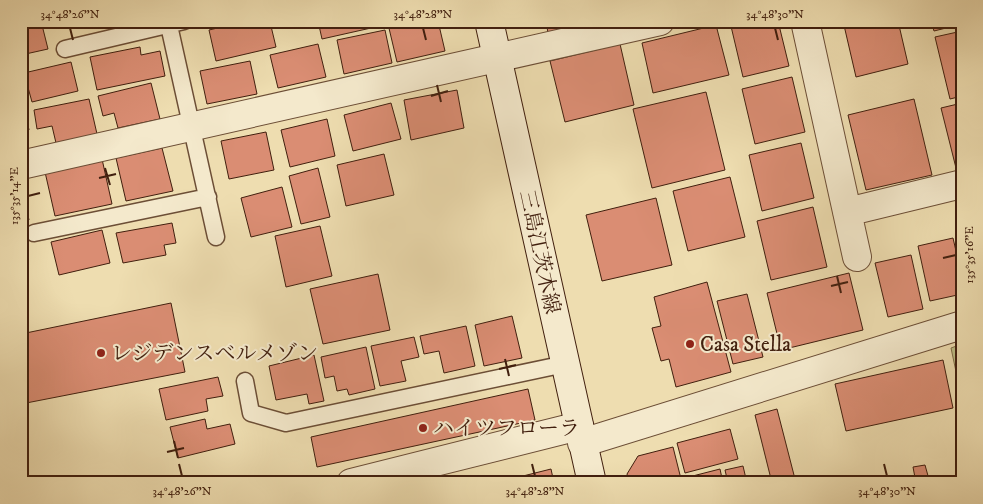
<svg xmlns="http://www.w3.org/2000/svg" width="983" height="504" font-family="'IM FELL DW Pica','Noto Serif JP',serif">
	<rect width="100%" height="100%" fill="#eeddb0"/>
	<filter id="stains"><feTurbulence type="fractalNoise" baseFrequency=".004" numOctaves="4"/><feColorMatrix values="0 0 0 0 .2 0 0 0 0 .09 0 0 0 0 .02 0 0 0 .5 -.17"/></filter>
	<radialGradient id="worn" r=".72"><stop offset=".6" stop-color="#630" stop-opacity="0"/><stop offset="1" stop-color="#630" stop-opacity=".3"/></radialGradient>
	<path fill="#bebf87" stroke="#806f4a" d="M962,344V400L951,348Z"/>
	<path fill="#da8d73" stroke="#411f0e" d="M21,21H41L48,49L21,55Z
		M247,21H255L256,25L270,22L276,47L216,61L209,30Z
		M318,21H370L371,28L322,39Z
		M402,21H438L445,51L397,62L388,24Z
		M546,21H594L548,33Z
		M778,21L789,66L743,77L730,22Z
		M843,21H898L908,64L856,77Z
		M931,21H962V24L934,31Z
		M716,25L729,75L653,93L642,43Z
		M385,30L392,63L344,74L337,40Z
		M962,31V96L950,99L935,37Z
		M318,44L326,77L278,88L270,55Z
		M620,44L634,105L565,122L550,61Z
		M140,47L141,55L160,51L165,76L97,90L90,57Z
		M250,61L257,94L207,104L200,71Z
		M71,62L78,91L32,102L24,73Z
		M792,77L805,132L755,144L742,89Z
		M151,83L160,119L118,128L114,113L103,116L98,96Z
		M457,90L464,128L411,140L404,100Z
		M706,92L725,170L652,188L633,109Z
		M89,99L97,134L56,143L52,126L37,129L34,110Z
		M914,99L932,175L866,190L848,115Z
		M391,103L401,139L353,151L344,115Z
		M962,103V170L957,172L941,108Z
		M25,110L29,130L21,132V111Z
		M327,119L335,156L290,167L281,130Z
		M266,132L274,170L229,179L221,141Z
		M801,143L814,198L762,211L749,155Z
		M162,148L173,191L126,201L116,158Z
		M384,154L394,195L346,206L337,165Z
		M102,159L112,204L55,216L45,172Z
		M318,168L330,217L301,224L289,176Z
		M730,177L745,237L688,251L673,191Z
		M21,185L29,220L21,222Z
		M282,187L292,227L251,237L241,198Z
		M656,198L672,265L602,281L586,215Z
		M813,207L827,267L771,280L757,221Z
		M172,223L176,243L164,245L166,255L123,263L116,233Z
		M320,226L332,276L286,287L275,236Z
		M102,230L110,263L59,275L51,242Z
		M953,238L962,277V294L930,301L918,246Z
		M911,255L923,309L888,317L875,263Z
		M849,273L863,330L781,350L767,293Z
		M378,274L390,330L323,344L310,289Z
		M707,282L731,372L676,387L669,359L661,361L652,328L661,326L654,297Z
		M747,294L763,357L733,364L717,301Z
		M171,303L185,372L21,404V334Z
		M512,316L522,358L484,366L475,325Z
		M466,326L475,366L444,373L439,351L424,354L420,336Z
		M414,337L419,357L401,361L406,381L380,386L371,346Z
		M366,347L375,389L349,395L347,389L337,391L334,376L325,378L321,357Z
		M314,355L324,401L309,404L307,394L276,400L269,366Z
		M943,360L953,408L846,431L835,384Z
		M218,377L223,396L206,399L208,411L166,420L159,389Z
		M528,389L535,420L317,467L311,437Z
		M777,409L795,479L772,483L755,415Z
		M205,419L207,429L230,424L235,444L178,458L170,427Z
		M730,429L738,459L685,473L677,443Z
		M673,447L681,479L720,469L723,483H629L627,474L638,456Z
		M925,465L930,483H916L913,467Z
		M743,466L747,483H728L725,470Z
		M551,469L554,483H520L519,477Z
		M870,477L872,483H856L855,480Z
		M962,477V483H936Z"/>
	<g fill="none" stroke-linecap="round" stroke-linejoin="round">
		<defs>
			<path id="service" d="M168,21L216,237
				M65,49L184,21
				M34,233L208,197
				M245,381L251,413L286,423L565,364"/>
			<path id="minor" d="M805,21L857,257
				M21,165L660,21
				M847,212L962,184
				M582,443L962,325
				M351,483L579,426"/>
			<path id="secondary" d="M489,21L592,483"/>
		</defs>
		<use href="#service" stroke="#6c4e36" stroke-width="19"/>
		<use href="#minor" stroke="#6c4e36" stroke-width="30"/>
		<use href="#secondary" stroke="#411f0e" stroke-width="30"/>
		<use href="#service" stroke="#f4e9cc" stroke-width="16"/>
		<use href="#minor" stroke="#f4e9cc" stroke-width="28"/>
		<use href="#secondary" stroke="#f4e9cc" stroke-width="28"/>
	</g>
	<path fill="none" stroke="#411f0e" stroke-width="2" d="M70,28L73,40M423,28L426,40M775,28L778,40M437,85L441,102M431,96L448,91M105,168L110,185M99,178L116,174M28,196L40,193M943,258L956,255M837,276L841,293M831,286L848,282M505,359L509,376M499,369L516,365M174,441L178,458M167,452L184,448M179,464L182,476M532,464L535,476M884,464L887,476"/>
	<g fill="#8f2418" stroke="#f4e9cc" stroke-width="2">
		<circle cx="690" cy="344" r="5"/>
		<circle cx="101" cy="353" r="5"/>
		<circle cx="423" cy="428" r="5"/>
	</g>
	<g text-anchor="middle" stroke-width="4" stroke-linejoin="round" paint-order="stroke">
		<g font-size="21" fill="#411f0e" stroke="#f4e9cc">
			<text transform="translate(540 252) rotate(78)" y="7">三島江茨木線</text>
		</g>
		<g font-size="21" fill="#411f0e" stroke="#f4e9cc" text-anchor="start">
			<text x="700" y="351">Casa Stella</text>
			<text x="111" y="360">レジデンスベルメゾン</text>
			<text x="433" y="435">ハイツフローラ</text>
		</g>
	</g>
	<rect width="983" height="504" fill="none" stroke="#eeddb0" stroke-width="55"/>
	<rect x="28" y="28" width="928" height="448" fill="none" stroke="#411f0e" stroke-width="2"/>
	<g font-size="12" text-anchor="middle" fill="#411f0e">
		<text x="70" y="18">34°48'26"N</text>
		<text x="423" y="18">34°48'28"N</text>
		<text x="775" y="18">34°48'30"N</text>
		<text transform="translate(14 196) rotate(-90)" y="4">135°35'14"E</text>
		<text transform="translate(969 255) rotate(-90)" y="4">135°35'16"E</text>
		<text x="182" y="495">34°48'26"N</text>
		<text x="535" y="495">34°48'28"N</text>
		<text x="887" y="495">34°48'30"N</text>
	</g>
	<rect width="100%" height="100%" filter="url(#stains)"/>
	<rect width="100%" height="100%" fill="url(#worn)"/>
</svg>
